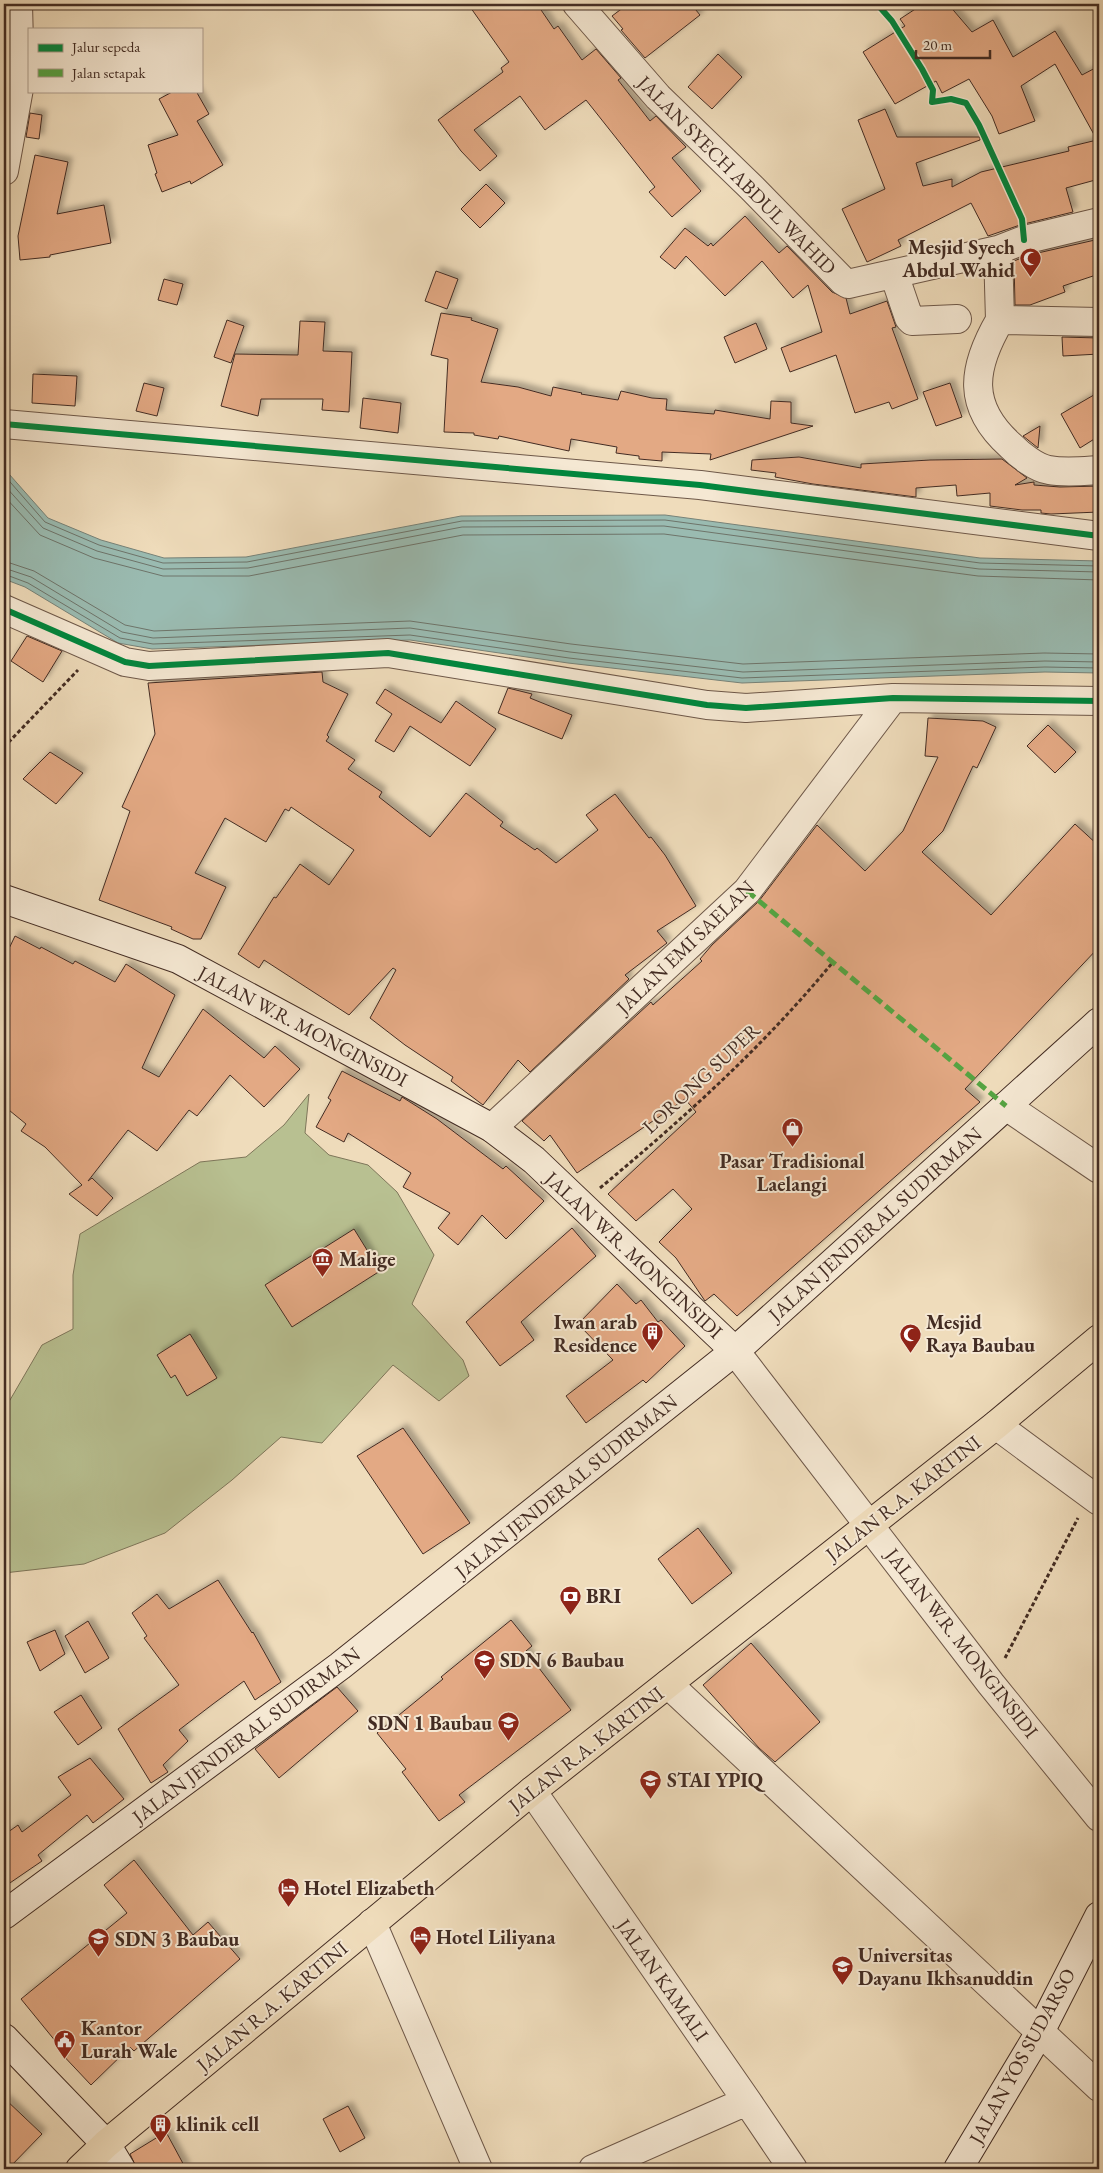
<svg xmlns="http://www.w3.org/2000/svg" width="1103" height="2173" font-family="'EB Garamond',serif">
	<defs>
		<filter id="shadow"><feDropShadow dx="4.5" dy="-4.5" stdDeviation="2.5" flood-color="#0004"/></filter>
	</defs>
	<rect width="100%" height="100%" fill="#efdcbb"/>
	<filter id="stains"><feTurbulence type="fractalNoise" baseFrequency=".004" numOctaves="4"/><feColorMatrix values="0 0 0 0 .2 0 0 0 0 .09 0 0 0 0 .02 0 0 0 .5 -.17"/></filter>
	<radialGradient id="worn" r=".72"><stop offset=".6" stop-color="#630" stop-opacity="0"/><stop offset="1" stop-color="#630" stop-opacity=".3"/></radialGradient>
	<path fill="#b8c091" stroke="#7e765a" d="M309,1094L305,1133L329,1155L368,1165L397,1192L434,1255L412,1304L463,1360L469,1376L439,1401L393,1365L322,1443L281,1437L232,1480L165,1533L84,1564L4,1573V1408L10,1400L42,1345L73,1329V1275L80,1234L200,1162L246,1157L284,1125Z"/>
	<path fill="#9abbb1" stroke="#778278" d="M4,464L9,474L48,518L101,540L164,558L246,557L461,516L665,515L980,558L1099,561V673L1045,672L742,683L568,663L410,640L152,649L118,643L25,587L4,579Z"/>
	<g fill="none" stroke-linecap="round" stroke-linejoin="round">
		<path stroke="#6e746a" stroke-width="1" d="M4,475L45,522L99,545L163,563L247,562L462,521L665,520L980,563L1099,566
			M4,485L43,528L97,551L163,569L248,568L462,527L664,526L979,569L1099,572
			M4,496L40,535L94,558L163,576H249L463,535L664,534L978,576L1099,580
			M4,561L34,571L125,625L154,631L410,621L571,644L743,664L1044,653L1099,654
			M4,568L31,577L122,632L153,638L410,628L570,652L743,672L1045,661L1099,662
			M4,574L28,583L120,638L153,644L410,635L569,658L742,678L1045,667L1099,668"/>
	</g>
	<path fill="#e3a984" stroke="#432c23" filter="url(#shadow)" d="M468,4H537L554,29L558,26L582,60L596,49L621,78L618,80L650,121L656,116L686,147L672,158L701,191L672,217L649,192L655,187L586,100L545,130L520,96L474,130L497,156L480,171L461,151L438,120L503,72L501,68L509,62Z
		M628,4H691L700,15L645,58L621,30L623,29L612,16Z
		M923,4H948L972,32L993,20L1013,57L1055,31L1082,75L1099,66V179L1066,188L1073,212L1020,225L988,236L971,203L898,240L901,246L867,262L842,209L885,189L858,120L885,109L897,137H980V140L916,163L923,186L952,179V187L981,172L1069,151L1068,147L1097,140L1055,64L1021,86L1035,121L999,134L992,116L969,79L942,93L936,81L895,104L863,52L905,26L900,19Z
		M718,54L742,77L712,109L688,87Z
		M174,91H196L209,114L197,121L223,165L191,184L190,181L162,192L155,174L157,173L148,145L178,135L159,99Z
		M30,113L42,115L39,139L26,137Z
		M35,155L68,162L57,214L104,205L111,243L50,255V257L20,260L18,236Z
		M486,184L505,203L480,228L461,209Z
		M745,216L779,253L787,246L832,292L846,298L850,314L887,301L896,327L892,328L918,399L892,409L889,402L855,413L836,355L790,372L781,348L822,332L808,285L793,298L762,261L725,296L686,256L675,269L660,257L685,228L708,246L711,243L713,246Z
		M1095,240L1099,254V274L1063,286L1065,292L1030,305H1015L1014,261L1029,255Z
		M436,271L458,279L447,309L425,301Z
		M164,279L183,284L177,305L158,300Z
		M441,313L472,318L471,320L498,329L481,382L518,387L551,396L553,387L582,393L581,394L618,400L621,391L652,398L667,399L666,410L714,414L715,410L770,419L771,401L791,402V423L813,426L710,460L711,454L662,452V461L639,459V456L616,453L617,447L571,439L569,451L499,436L498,439L474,435V433L444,432L448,359L431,355Z
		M227,320L244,326L231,363L214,357Z
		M300,321L325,322L323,351L352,352L349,412L322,410L323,399H261L258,416L221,406L235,354L298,355Z
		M756,323L767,349L735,363L724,337Z
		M1062,337L1099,338V354L1063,356Z
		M33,374L77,376L75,406L32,403Z
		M144,383L164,388L157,416L136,411Z
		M950,383L962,417L936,426L923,392Z
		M1099,392V436L1080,448L1061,414Z
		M363,398L401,403L398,433L360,428Z
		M1040,426L1038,448L1023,436Z
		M799,457L861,468V464L930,460L1002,459L1027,478L1015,485L1034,482V485L1060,487L1099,486V512L1051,514L1041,513V510H1022L990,506V493L957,496L956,485L916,488V497L813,484L775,477L776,473L751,470L752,460Z
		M27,636L62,651L43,682L11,661Z
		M322,672L323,682L348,694L327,735L329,737L326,741L355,760L348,769L382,792L379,797L430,837L466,793L503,822L500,826L535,850L537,848L556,863L598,830L586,815L615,794L649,838L651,837L665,855L696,906L657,931L667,943L625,975L629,979L530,1072L518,1060L483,1105L451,1081L453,1077L405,1045L370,1018L396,970L393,968L349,1015L264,960L259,968L238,954L274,897L276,898L300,864L329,885L354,850L291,807L289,811L285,809L266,842L225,818L195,873L226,887L201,939H193L171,929L172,927L99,900L130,811L122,807L155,734L148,683Z
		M508,688L532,694L530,698L572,715L562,739L498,713Z
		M385,689L441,723L456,701L496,729L470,766L410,726L394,752L375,741L392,714L376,703Z
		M928,718L983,721L996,727L977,768L973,766L943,831L922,852L991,915L1075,824L1099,846V947L965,1089L980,1102L737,1316L714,1294L705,1301L676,1258L659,1242L692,1209L673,1189L636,1221L608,1194L696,1112L685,1099L577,1173L550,1135L544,1141L522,1121L651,1002L653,1005L702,961L700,959L712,945L759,901L817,825L865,871L903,831L938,757L925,756Z
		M1048,725L1076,752L1055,773L1027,746Z
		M50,752L83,773L56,804L23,779Z
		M15,936L40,949L41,947L73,964L75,961L115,982L126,964L175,995L142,1068L159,1077L203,1009L264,1058L275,1046L300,1069L264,1107L230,1075L197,1116L189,1110L157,1151L128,1130L88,1181L92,1178L113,1198L97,1216L69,1194L82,1185L45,1147L21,1131L26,1124L4,1106V959Z
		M342,1071L400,1101L402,1097L437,1119L503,1169L506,1166L544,1201L506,1239L482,1215L458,1245L438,1228L450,1213L403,1187L411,1173L348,1133L344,1142L316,1127L331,1100L328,1098Z
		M572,1228L596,1256L521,1322L534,1340L500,1366L466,1322Z
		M354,1229L380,1271L292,1327L265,1285Z
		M617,1284L636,1304L641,1300L658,1322L661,1320L685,1346L646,1383L643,1380L586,1423L566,1396L613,1360L578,1324Z
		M190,1334L217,1378L187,1396L175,1375L171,1378L157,1355Z
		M403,1428L470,1523L423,1554L357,1456Z
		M698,1528L732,1573L692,1604L658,1559Z
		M218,1580L252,1633L253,1632L281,1682L255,1700L244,1681L213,1704L179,1730L188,1741L163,1765L168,1772L151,1783L118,1729L179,1685L144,1638L147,1636L132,1613L157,1594L169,1609Z
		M511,1620L532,1646L526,1651L571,1710L459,1795L465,1802L439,1821L402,1772L406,1769L377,1733L443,1679L441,1677Z
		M88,1621L109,1658L85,1673L65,1636Z
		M55,1630L65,1654L40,1671L27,1642Z
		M751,1643L820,1722L775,1762L759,1748L703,1685Z
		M337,1687L358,1711L279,1778L255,1749Z
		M81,1695L102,1728L78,1745L54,1712Z
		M90,1758L124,1799L93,1823L87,1815L38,1855L42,1861L4,1887V1835L18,1825L22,1832L71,1795L58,1777Z
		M134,1860L193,1935L208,1922L240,1959L134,2051L130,2047L91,2085L58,2050L61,2048L21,1999L127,1913L104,1885Z
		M4,2098L42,2134L8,2169H4Z
		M348,2106L365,2138L340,2152L323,2119Z
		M166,2132L186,2169H137L130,2154Z"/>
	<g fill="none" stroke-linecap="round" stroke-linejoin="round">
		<defs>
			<path id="street" d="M577,4L658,97L752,188L843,281L848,284L998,250L1024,240L1099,222
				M4,171L20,83L18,4
				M998,250L1000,320L1099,322
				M894,274L909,318L912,321L957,319
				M1000,320C972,368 966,406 1011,446C1020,455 1036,468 1049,470C1065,473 1083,471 1099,470
				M4,424L700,485L1099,536
				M4,609L125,662L149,666L388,653L707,705L746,708L893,698L1099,701
				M1006,1106L1099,1169
				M492,1128L747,891L893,698
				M735,1351L991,1684L1099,1817
				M996,1425L1099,1501
				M668,1684L1099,2087
				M532,1791L747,2101L793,2169
				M372,1923L478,2169
				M593,2169L747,2101"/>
			<path id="secondary" d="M4,899L178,959L492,1128L534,1160L735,1351
				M4,1915L340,1666L735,1351L1099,1022
				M4,2038L106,2144L121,2169
				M958,2169L1040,2032L1099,1916"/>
			<path id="highway" d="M80,2169L106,2144L532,1791L996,1425L1099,1339"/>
		</defs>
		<use href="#street" stroke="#6e5849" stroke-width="30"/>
		<use href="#secondary" stroke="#432c23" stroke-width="30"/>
		<use href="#highway" stroke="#432c23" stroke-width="30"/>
		<path stroke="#432c23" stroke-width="3" stroke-dasharray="4 2.5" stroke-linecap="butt" d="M4,747L78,670
			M600,1188C684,1118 763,1047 833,962
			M1005,1658L1078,1518"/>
		<use href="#street" stroke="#f5e8d3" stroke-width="28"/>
		<use href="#secondary" stroke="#f5e8d3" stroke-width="28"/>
		<use href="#highway" stroke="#efdcbb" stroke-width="28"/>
		<path stroke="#55a442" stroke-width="5" stroke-dasharray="10 5" stroke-linecap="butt" d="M747,891L1006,1106"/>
		<defs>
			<path id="cycleway" d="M877,4L892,21L922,69L933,90L932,102L951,99L966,103L979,125L1022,219L1024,240
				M4,424L700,485L1099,536
				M4,609L125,662L149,666L388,653L707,705L746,708L893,698L1099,701"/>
		</defs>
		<use href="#cycleway" stroke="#f5e8d3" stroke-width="9"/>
		<use href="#cycleway" stroke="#00873e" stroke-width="6"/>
	</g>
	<defs>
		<symbol id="mosque-pin" viewBox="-11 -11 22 30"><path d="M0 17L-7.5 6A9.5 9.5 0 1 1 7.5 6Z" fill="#8f2418" stroke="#f5e8d3"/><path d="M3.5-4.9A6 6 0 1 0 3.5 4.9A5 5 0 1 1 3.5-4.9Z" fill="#fff"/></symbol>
		<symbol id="shop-pin" viewBox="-11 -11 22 30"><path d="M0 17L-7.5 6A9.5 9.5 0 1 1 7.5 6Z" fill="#8f2418" stroke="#f5e8d3"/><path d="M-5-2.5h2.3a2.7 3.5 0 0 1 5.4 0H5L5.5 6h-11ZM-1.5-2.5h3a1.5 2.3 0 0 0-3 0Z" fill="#fff"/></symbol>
		<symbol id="museum-pin" viewBox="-11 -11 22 30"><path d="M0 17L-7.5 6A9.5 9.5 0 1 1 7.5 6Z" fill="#8f2418" stroke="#f5e8d3"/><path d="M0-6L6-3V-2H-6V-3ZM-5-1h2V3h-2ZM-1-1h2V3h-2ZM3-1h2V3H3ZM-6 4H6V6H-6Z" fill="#fff"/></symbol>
		<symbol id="building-pin" viewBox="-11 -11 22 30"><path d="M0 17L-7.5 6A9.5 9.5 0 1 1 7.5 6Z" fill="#8f2418" stroke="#f5e8d3"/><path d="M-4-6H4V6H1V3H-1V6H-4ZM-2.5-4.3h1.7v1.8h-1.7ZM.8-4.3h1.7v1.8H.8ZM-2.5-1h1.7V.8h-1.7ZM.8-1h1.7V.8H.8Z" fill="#fff"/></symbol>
		<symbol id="bank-pin" viewBox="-11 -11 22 30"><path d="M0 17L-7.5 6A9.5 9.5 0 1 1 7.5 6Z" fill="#8f2418" stroke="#f5e8d3"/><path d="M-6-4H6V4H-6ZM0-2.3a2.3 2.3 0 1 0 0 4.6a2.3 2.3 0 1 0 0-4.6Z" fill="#fff"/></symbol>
		<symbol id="school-pin" viewBox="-11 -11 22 30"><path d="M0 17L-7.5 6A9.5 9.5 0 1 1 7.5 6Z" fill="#8f2418" stroke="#f5e8d3"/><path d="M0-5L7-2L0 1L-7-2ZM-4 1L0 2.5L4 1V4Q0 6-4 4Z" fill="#fff"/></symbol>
		<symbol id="university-pin" viewBox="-11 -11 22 30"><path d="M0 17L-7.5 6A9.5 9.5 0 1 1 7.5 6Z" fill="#8f2418" stroke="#f5e8d3"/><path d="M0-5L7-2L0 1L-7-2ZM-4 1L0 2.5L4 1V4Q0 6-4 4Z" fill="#fff"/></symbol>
		<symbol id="hotel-pin" viewBox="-11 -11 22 30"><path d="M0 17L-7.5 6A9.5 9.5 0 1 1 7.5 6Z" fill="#8f2418" stroke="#f5e8d3"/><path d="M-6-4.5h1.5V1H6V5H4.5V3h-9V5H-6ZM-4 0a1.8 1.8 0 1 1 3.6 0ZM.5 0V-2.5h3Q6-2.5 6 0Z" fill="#fff"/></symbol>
		<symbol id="civic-pin" viewBox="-11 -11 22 30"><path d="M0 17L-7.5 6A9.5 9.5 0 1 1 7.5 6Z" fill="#8f2418" stroke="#f5e8d3"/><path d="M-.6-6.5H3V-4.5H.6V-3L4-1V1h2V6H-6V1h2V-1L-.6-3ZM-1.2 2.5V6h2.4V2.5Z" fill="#fff"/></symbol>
	</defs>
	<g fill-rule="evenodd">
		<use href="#mosque-pin" x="1018" y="246" width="25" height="34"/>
		<use href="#shop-pin" x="780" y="1116" width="25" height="34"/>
		<use href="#museum-pin" x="310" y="1246" width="25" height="34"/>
		<use href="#building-pin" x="640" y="1320" width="25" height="34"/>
		<use href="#mosque-pin" x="898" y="1322" width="25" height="34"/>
		<use href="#bank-pin" x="558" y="1584" width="25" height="34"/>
		<use href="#school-pin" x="472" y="1648" width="25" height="34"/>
		<use href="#school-pin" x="496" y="1710" width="25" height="34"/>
		<use href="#university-pin" x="638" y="1768" width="25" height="34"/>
		<use href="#hotel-pin" x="276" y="1876" width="25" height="34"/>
		<use href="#hotel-pin" x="408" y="1924" width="25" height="34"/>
		<use href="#school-pin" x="86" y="1926" width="25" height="34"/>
		<use href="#university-pin" x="830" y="1954" width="25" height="34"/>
		<use href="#civic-pin" x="52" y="2028" width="25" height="34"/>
		<use href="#building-pin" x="148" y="2112" width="25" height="34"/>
	</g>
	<g text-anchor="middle" stroke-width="4" stroke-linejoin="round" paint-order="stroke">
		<g font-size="20" fill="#432c23" stroke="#f5e8d3">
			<text transform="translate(737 175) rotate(45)" y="7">JALAN SYECH ABDUL WAHID</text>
			<text transform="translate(685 947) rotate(-44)" y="7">JALAN EMI SAELAN</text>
			<text transform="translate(303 1026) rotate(28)" y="7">JALAN W.R. MONGINSIDI</text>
			<text transform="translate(701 1078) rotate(-43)" y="7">LORONG SUPER</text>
			<text transform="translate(875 1224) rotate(-42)" y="7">JALAN JENDERAL SUDIRMAN</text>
			<text transform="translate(634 1255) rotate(43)" y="7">JALAN W.R. MONGINSIDI</text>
			<text transform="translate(566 1486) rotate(-39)" y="7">JALAN JENDERAL SUDIRMAN</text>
			<text transform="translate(903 1498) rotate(-38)" y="7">JALAN R.A. KARTINI</text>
			<text transform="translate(962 1643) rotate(52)" y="7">JALAN W.R. MONGINSIDI</text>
			<text transform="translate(246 1735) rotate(-37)" y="7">JALAN JENDERAL SUDIRMAN</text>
			<text transform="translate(586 1749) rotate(-38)" y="7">JALAN R.A. KARTINI</text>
			<text transform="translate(663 1980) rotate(55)" y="7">JALAN KAMALI</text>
			<text transform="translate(272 2006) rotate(-40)" y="7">JALAN R.A. KARTINI</text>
			<text transform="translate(1022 2056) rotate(-61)" y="7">JALAN YOS SUDARSO</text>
		</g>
		<g font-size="20" font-weight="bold" fill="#432c23" stroke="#f5e8d3" text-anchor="start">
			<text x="1015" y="254" text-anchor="end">Mesjid Syech<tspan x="1015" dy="23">Abdul Wahid</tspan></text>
			<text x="792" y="1168" text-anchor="middle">Pasar Tradisional<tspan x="792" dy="23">Laelangi</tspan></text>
			<text x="339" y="1266">Malige</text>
			<text x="637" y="1329" text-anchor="end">Iwan arab<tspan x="637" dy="23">Residence</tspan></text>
			<text x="926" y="1329">Mesjid<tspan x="926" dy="23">Raya Baubau</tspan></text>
			<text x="586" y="1603">BRI</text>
			<text x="500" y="1667">SDN 6 Baubau</text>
			<text x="492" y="1730" text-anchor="end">SDN 1 Baubau</text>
			<text x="667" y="1787">STAI YPIQ</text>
			<text x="304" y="1895">Hotel Elizabeth</text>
			<text x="436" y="1944">Hotel Liliyana</text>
			<text x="115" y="1946">SDN 3 Baubau</text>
			<text x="858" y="1962">Universitas<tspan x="858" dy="23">Dayanu Ikhsanuddin</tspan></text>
			<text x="81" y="2035">Kantor<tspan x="81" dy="23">Lurah Wale</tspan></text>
			<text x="176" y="2131">klinik cell</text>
		</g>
	</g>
	<rect width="1103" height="2173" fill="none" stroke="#efdcbb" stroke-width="20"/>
	<rect x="5" y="5" width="1093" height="2163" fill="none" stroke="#432c23" stroke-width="2.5"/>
	<rect x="10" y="10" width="1083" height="2153" fill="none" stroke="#432c23"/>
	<rect x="28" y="28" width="175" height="65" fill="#f5e8d3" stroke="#ae9d8d"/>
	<rect x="38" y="44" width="25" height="8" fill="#00873e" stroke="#ae9d8d"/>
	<text x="72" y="52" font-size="15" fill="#432c23">Jalur sepeda</text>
	<rect x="38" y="69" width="25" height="8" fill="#55a442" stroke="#ae9d8d"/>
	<text x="72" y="78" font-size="15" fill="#432c23">Jalan setapak</text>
	<path d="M916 50v8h74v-8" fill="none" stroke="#432c23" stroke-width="2.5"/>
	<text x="923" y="50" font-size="15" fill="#432c23" stroke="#f5e8d3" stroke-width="4" paint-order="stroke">20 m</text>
	<rect width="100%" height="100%" filter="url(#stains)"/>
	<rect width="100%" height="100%" fill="url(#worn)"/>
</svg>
